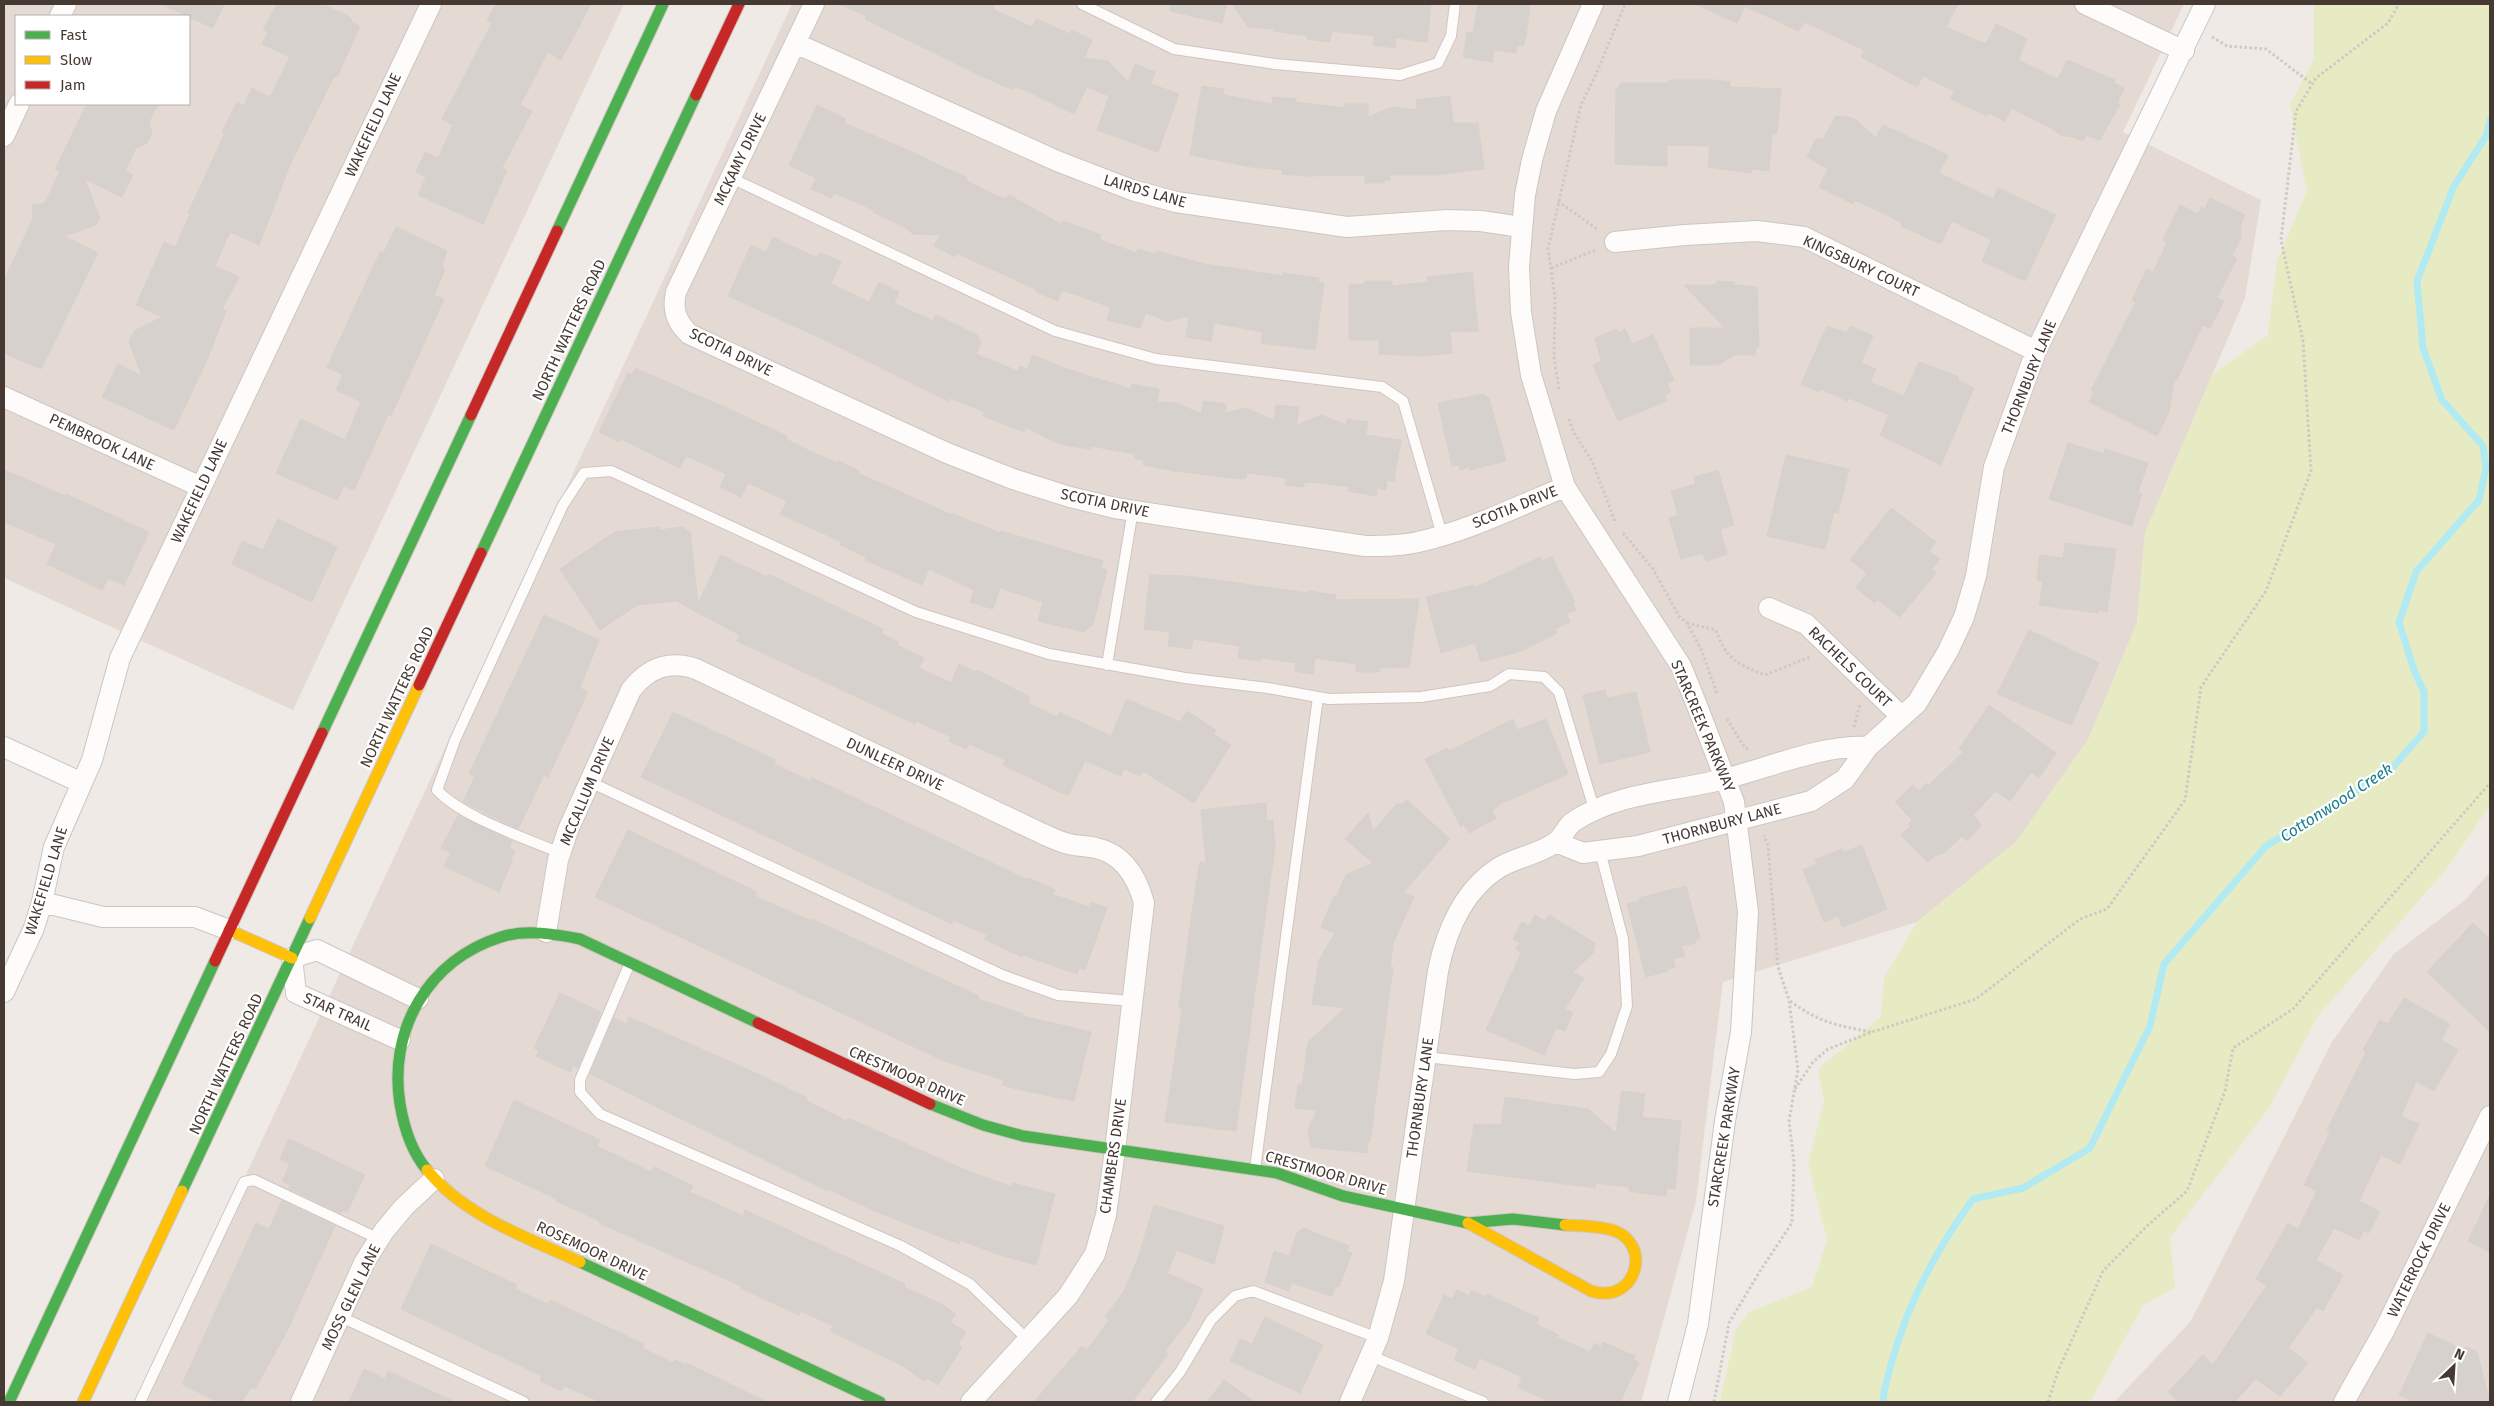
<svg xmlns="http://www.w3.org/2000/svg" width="2494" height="1406" font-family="'Fira Sans',sans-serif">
	<rect width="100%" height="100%" fill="#efeae6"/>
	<path fill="#e4dad3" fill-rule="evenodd" d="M4,4H624L293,710L4,578ZM16,16H189V104H16Z
		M792,4H2184L2123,132L2261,200L2245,298L2145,533L2137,623L2088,740L2016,842L1917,922L1723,982L1696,1201L1641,1402H140Z
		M2490,872V1402H2114L2191,1321L2332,1042L2394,954L2465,900Z"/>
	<path fill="#e7ebc3" d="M2314,4H2490V805L2448,867L2318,1016L2269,1108L2170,1238L2175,1288L2143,1305L2090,1402H1720L1736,1329L1749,1312L1812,1287L1827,1240L1808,1163L1824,1101L1818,1069L1881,1017L1884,978L1917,922L2016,842L2088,740L2137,623L2145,533L2213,374L2268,335L2277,261L2307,191L2290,105L2314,59Z"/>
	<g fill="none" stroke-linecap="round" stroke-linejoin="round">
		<path stroke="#b1eaf2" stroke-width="7" d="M1883,1402C1883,1390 1888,1377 1891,1365C1907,1303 1936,1250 1973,1199L2023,1188L2090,1148L2150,1026L2164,964L2266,846L2391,769L2424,732V692L2414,670L2399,622L2416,572L2479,500L2486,468L2483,446L2442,400L2423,348L2417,281L2454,186L2486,136L2490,120"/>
	</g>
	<path fill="#d7d1cd" stroke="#d7d0cc" d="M161,4H224L213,28Z
		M277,4H321L347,15L352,20L351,22L360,26L337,77L334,76L290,165L259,245L230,232L215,266L239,277L222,309L226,311L208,358L174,430L102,397L118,364L142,376L129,342L134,331L162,317L136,305L164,242L175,247L190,214L188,213L225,133L222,132L237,102L244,106L252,88L270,97L290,57L262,44L268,32L263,30Z
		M496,4H591L561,60L548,52L520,105L532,111L502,168L507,170L483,224L418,195L426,177L416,172L425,152L438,158L453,125L442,119L492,23L487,20Z
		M839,4H995L993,9L1032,27L1036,19L1070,34L1072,30L1092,40L1084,58L1108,61L1128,82L1135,64L1155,72L1151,84L1179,94L1158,152L1097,130L1109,96L1087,87L1074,114L1027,91L1015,87L1014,89L1006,87L977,74L865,19L866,16Z
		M1170,4H1227L1222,23L1170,11Z
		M1232,4H1431L1427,42L1396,38L1395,48L1373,45L1374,36L1332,31L1330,42L1307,39V36L1273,31L1274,29L1248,27Z
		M1478,4H1530L1526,37L1523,46L1517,45L1516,53L1494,50L1492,62L1463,57L1467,32L1473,33Z
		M1695,4H1958L1946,27L1986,44L1996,24L2027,39L2018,60L2058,79L2067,60L2115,80L2114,83L2124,88L2117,103L2120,104L2100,140L2086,135L2083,141L2073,137L2060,135L2053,129L2011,108L2005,121L1988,113L1987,116L1951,99L1954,91L1923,76L1917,87L1861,57L1864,50L1805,22L1798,31L1745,6L1737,23Z
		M1669,80H1715L1730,82V87L1781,89L1777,134H1772L1769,171L1752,169L1751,173L1708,167L1710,146L1667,145V166L1615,164L1616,90L1621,83H1669Z
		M1202,86L1224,89L1223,95L1272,104L1273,97L1296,99V102L1345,108V104H1368V117L1393,107L1417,110L1416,100L1450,96L1453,123H1478L1484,169L1436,175H1390V180H1384V183H1365V175L1303,176L1282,174V170L1251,167L1190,155Z
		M87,104H158L149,122L152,133L147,143L136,148L125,171L133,175L122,197L85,179L100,219L96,225L64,236L98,253L41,369L4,353V280L33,219L32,205L45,203L60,171L55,169Z
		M817,105L846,119L844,123L901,147L967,178L966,180L996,196L1006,199L1009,195L1061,224L1063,221L1101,235L1100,240L1137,253V249L1156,254L1157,251L1205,264L1271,274L1283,276V273L1319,278L1318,282L1324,283L1315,350L1261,343L1263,332L1214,323L1211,341L1186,337L1189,316L1167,321L1146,313L1140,328L1107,320L1110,307L1062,290L1058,301L1036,292L1037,290L987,267L956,253L955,257L934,246L940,235L913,234L906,228L873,212L874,210L834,193L832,198L811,189L816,178L789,165Z
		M1843,116L1855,119L1876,138L1883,125L1948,155L1939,173L1993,199L1998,188L2056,215L2025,281L1982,261L1991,240L1952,221L1941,244L1901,226L1902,223L1887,215L1854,200L1853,204L1819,187L1828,169L1807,157L1816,139H1823L1835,117Z
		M2210,198L2245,215L2240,226L2241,238L2232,256L2237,258L2217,298L2224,301L2210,328L2203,325L2176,381L2174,379L2169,412L2157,436L2089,402L2094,392L2091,390L2136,302L2132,300L2147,269L2153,272L2167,243L2163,240L2180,205L2198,214L2201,207L2205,209Z
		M396,227L447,251L442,267L445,269L434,295L444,299L391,416L388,415L354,490L344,486L337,500L276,473L301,419L345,440L361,402L336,390L343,375L327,367L380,252L383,254Z
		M773,237L817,258L820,252L841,262L831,284L869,302L879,282L899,292L894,303L933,321L936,315L977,335L981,344L976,354L1018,371L1020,366L1027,369L1033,355L1064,368L1131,389L1132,384L1159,389L1157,402L1177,403L1201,414L1204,401L1226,404L1225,413L1246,408L1274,420L1276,405L1299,407L1296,426L1321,415L1346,425L1347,419L1368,422L1366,435L1401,440L1394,481L1387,480L1386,490L1377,488L1376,496L1348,491L1349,487L1311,482L1304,483V487L1285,485L1286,478L1247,473L1246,478L1242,479L1174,471L1143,465L1144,460L1134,458L1135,454L1091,446L1090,449L1070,446L1055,442L1026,427L1024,432L1001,423L983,416L985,412L949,398L948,401L829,342L728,296L751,245L766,252Z
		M1472,272L1478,331L1450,332L1452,353L1420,356L1379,354V340H1349V285L1364,284L1365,281H1392V286L1428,282L1427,277Z
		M1717,281L1734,282V285L1757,287L1759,347H1756V355H1734L1718,365H1690V328H1725L1684,285H1711L1717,284Z
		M1827,326L1847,333L1850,326L1873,336L1861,363L1876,369L1870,382L1904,396L1919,362L1959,377L1958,380L1974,388L1941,465L1880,435L1889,415L1849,398L1847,401L1821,389L1819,392L1801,384Z
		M1617,329L1619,333L1625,329L1632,344L1653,335L1674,380L1667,383L1671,392L1664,395L1667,401L1618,421L1593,365L1601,361L1595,338Z
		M635,368L738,413L787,436L786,439L816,454L838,463L839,461L859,471L858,473L950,514L951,513L1000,533L1001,531L1103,561L1101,568L1107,570L1093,624L1084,632L1038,621L1043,602L1000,588L993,609L970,602L974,590L929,569L922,585L865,560L866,557L840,545L842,542L780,514L787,501L748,483L741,497L720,487L726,474L686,456L680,468L621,439L619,442L599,432L628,373L632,375Z
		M1483,394L1489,398L1506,461L1470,470L1469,467L1460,470L1459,465L1452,466L1438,403Z
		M2068,443L2104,454L2105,449L2148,463L2138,492L2142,494L2132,526L2049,499Z
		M1786,455L1849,469L1838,513L1834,512L1825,549L1767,536Z
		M4,470L65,496L66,494L149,532L124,585L108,578L102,590L47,564L56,544L4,522Z
		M1718,470L1734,525L1720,529L1727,554L1706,561L1703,553L1681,559L1669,518L1678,515L1671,491L1696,484L1694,477Z
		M1891,508L1936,542L1929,551L1940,559L1932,569L1936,573L1900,617L1878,600L1875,603L1856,588L1867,573L1850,560Z
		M278,519L337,547L312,602L232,564L242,541L263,550Z
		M660,527V530L682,527L690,532L698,604L721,555L767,577L768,574L883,629L881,633L898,642L897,645L924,658L919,668L951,683L959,664L976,672L977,670L1030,697L1028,703L1057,717L1059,712L1111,736L1127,699L1180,722L1187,711L1216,730L1213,734L1231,745L1194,803L1143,771L1141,776L1124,769L1121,776L1085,761L1068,796L1003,765L1005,760L970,744L966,749L949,741L951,737L916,721L915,724L737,641L740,635L676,601L637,605L600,630L560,569L615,532Z
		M2065,543L2116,549L2107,612L2098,610V613L2039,605L2043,581L2037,580L2040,555L2063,558Z
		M1540,557L1542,561L1552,557L1575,602L1573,603L1576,610L1566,614L1570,622L1555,629L1557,633L1521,651L1481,662L1475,643L1441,653L1426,597L1474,585V588Z
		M1150,575L1187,576L1308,593V591L1336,595L1335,600L1419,599L1409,667L1379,668V672H1356V664L1315,658L1313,674L1295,671L1296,663L1261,658L1260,661L1238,658L1240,646L1193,639L1191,649L1168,646L1170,632L1144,629Z
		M544,615L599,640L580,688L588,692L548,777L544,775L518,829L463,802L475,776L469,774Z
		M2029,630L2099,663L2071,725L1997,694Z
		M1605,690L1607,698L1636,692L1650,752L1600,764L1583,695Z
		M1989,705L2056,753L2039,778L2031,772L2010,801L1996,791L1973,815L1982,825L1967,841L1962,836L1945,852L1935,856L1927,862L1901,835L1910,826L1908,824L1912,820L1895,802L1913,785L1919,791L1927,783L1929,785L1963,752L1959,749Z
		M673,712L776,760L774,764L810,781L811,777L1028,880L1029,878L1055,890L1052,894L1089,907L1091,902L1107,908L1085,970L1079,968L1077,974L1023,955L1022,957L984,939L987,935L953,920L952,924L641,777Z
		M1513,719L1517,730L1546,719L1568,774L1498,805L1499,806L1492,810L1496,818L1469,833L1464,824L1461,827L1425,759L1447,748L1449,751Z
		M1407,800L1450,839L1403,893L1414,897L1393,943L1390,967H1393L1370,1142H1368L1367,1153L1311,1147L1308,1130L1317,1110L1295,1108L1298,1085H1302L1308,1042L1345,1008L1312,1004L1319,960L1335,933L1321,927L1334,896L1336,897L1346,875L1373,863L1345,839L1368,813L1373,831L1397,804H1403Z
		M1266,803L1267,821L1273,820L1275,846L1236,1131L1165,1122L1182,1009L1179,1008L1195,891L1200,862L1206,863L1201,810Z
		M458,815L512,841L509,848L515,851L511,860L512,861L499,892L444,866L451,852L441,848Z
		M628,830L757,892L755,896L811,921L812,919L979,996L978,999L1023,1014V1016L1091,1032L1074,1101L1017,1089L1002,1085L1004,1080L944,1061L595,897Z
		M1862,845L1887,909L1842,927L1838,916L1824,922L1803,870L1817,864L1815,860L1842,849L1844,852Z
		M1686,886L1700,938L1695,940L1696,943L1681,946L1685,956L1673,959L1675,967L1667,969L1668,971L1646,977L1627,904L1640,901L1639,898Z
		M1535,915L1545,921L1549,915L1595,943L1593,953L1573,972L1584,978L1565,1009L1573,1013L1565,1031L1556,1028L1544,1055L1486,1030L1521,953L1516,949L1520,943L1513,939L1522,922L1529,926Z
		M2473,923L2490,940V1032L2427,972Z
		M560,993L601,1012L578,1068L573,1065L570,1072L536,1056L539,1051L534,1048Z
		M2404,998L2450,1024L2441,1040L2458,1050L2434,1091L2416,1081L2401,1116L2419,1124L2400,1164L2381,1155L2359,1201L2380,1212L2369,1233L2364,1230L2359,1240L2334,1228L2316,1260L2343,1275L2323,1311L2317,1307L2288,1348L2308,1363L2280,1396L2256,1379L2234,1402H2179L2168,1392L2203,1355L2213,1365L2267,1285L2256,1279L2288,1223L2298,1229L2317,1191L2304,1185L2330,1132L2327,1130L2366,1052L2363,1050L2380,1020L2388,1024Z
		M629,1017L760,1075L807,1098L806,1100L846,1121L848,1118L963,1169L1012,1187L1013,1183L1055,1194L1036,1265L997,1254L960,1240L959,1244L877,1212L828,1189V1191L590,1074L614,1018L626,1024Z
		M1622,1091L1645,1094L1642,1117L1681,1121L1675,1189L1667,1188L1666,1196L1629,1191V1187L1596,1183L1595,1188L1467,1171L1474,1124L1501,1125L1505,1097L1588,1109L1616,1133Z
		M514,1100L600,1140L597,1146L651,1172L654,1167L693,1186L690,1192L743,1216L745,1210L905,1284L904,1287L941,1304L956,1314L950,1322L966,1332L958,1344L962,1347L938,1385L927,1378L925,1381L901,1365L830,1331L833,1326L801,1311L799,1315L740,1288L741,1286L599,1223L600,1221L556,1201L557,1199L485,1166Z
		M289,1139L365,1175L347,1212L343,1210L341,1213L288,1188L290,1185L282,1181L290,1164L280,1159Z
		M2490,1195V1252L2468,1241Z
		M282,1201L335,1226L287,1331L255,1389L251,1387L242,1402H218L182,1384L256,1223L269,1229Z
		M1154,1205L1224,1226L1214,1264L1177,1250L1167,1273L1203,1289L1189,1320L1165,1351L1168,1354L1132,1402H1034L1082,1346L1087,1350L1109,1320L1105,1317L1124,1291L1138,1258Z
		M1303,1228L1349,1246L1347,1252L1352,1253L1339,1287L1336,1286L1332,1296L1292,1283L1289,1291L1265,1282L1274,1251L1289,1256L1297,1233Z
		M431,1244L517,1285L515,1289L548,1304L550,1300L644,1344L642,1348L673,1363L675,1360L687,1365V1363L767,1402H601L564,1386L561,1391L540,1381L542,1376L401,1309Z
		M1457,1290L1469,1296L1472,1290L1486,1297L1487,1294L1539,1318L1536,1324L1559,1335L1557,1337L1590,1352L1594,1343L1601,1347L1603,1342L1635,1356L1633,1360L1639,1362L1620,1402H1550L1518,1387L1522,1377L1480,1358L1475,1369L1454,1360L1459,1349L1426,1334L1444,1295L1452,1299Z
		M1265,1317L1323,1345L1300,1393L1230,1361L1240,1339L1252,1344Z
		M2428,1333L2461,1349L2467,1347L2477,1352L2490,1402H2414L2399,1395Z
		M364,1369L385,1379L388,1371L455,1402H349Z
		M1224,1380L1255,1402H1207Z"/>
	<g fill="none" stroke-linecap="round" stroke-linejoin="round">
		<defs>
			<path id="lane" d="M1082,4L1174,49L1275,64L1400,75L1438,63L1451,36L1455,4
				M731,178L1055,331L1156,359L1382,387L1403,401L1442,535
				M1107,665L1133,510
				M590,782L1002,975L1058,995L1132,1001
				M560,853C525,838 462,817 437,790L455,740L563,505L584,473L611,471L916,612L1049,654L1185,678L1268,688L1329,699L1421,697L1490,686L1509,674L1544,677L1559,692L1595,812
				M630,963L580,1080V1092L600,1114L901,1246L970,1284L1028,1340
				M1426,1057L1574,1074L1599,1072L1611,1054L1627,1006L1623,939L1600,851
				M1255,1169L1318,697
				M341,1317L524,1402
				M1371,1356L1483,1402
				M140,1402L244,1182L254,1180L379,1239
				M1156,1402L1180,1372L1211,1320L1235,1296L1253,1291L1378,1338"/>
			<path id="street" d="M814,4L676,292C672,310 676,321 689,334L947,453L1013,479L1070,497L1115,508L1365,546C1383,546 1401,546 1418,542C1469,531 1517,506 1565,487
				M1593,4L1546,111L1532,160L1525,195L1519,267L1521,312L1531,375L1565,487L1681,666L1696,703L1734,802L1748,912L1741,1032L1725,1121L1698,1324L1678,1402
				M2085,4L2184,51
				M60,16L66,4
				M795,43L1057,161L1132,190L1176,202L1347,227L1447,220L1481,221L1521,227
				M4,136L19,104
				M1615,242L1685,235L1757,231L1804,237L2036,351
				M4,397L201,487
				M1769,608L1806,624L1902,717
				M4,747L82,783
				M1556,842L1583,853L1638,846L1811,801L1845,779L1868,747L1917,703L1948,651L1964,617L1976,576L1994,467L2036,351L2205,4
				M42,902L103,917H195L229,930
				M546,932L558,860L568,830L631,690C649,667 669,660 696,669L1043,834C1052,838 1060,842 1069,844C1077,846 1087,846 1096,848C1123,854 1137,877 1144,903L1115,1150L1106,1215L1095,1254L1068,1296L971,1402
				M4,992L34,928L42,902L54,847L92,760L120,658L431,4
				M400,1040L296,993L292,958L317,950L418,999
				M301,1402L364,1263L384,1231L404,1207L434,1179
				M1350,1402L1378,1338L1394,1281L1438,971C1446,931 1464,889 1500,867C1517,857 1540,854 1556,842C1563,837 1566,827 1573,822C1619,791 1677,792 1728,778C1774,766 1821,745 1868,747
				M2344,1402L2384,1331L2490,1116"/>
			<path id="fast" d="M557,231L663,4
				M481,553L696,95
				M322,733L471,415
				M930,1104L983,1125L1023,1136L1277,1173L1343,1196L1468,1223L1513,1219L1565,1225
				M427,1170C411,1151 404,1128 400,1104C388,1030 428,960 501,937C526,929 555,934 580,939L758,1023
				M182,1191L310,918
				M580,1262L880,1402
				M9,1402L215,961"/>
			<path id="slow" d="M310,918L419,685
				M229,930L292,958
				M427,1170C466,1217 526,1237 580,1262
				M1468,1223L1591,1291C1636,1306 1654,1243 1612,1230C1598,1226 1580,1226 1565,1225
				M83,1402L182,1191"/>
			<path id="jam" d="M696,95L739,4
				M471,415L557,231
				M419,685L481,553
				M215,961L322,733
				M758,1023L930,1104"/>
		</defs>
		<use href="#lane" stroke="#cbc6c2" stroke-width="12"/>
		<use href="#street" stroke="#cbc6c2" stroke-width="22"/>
		<use href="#fast" stroke="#d0c6be" stroke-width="13"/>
		<use href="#slow" stroke="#d0c6be" stroke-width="13"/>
		<use href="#jam" stroke="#d0c6be" stroke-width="13"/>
		<path stroke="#cec9c5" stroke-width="3" stroke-dasharray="2.5 2.5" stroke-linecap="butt" d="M2212,37L2227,46L2266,49L2312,84
			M1558,201L1598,230
			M1551,268L1596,250
			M1559,389L1554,357L1555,297L1548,249L1581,105L1597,72L1625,4
			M1569,419L1573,431L1592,461L1616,524
			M1623,533L1653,569L1679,616L1687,623L1702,651L1717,694
			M1687,623L1716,630C1726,660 1738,664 1765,675L1810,657
			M1727,719L1745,748L1749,749
			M1854,727L1860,704
			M1790,1001C1821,1023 1835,1025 1871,1032
			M1795,1089L1813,1062L1828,1049L1872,1032L1976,999L2080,919L2107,909L2185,800L2201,687L2266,591L2311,471L2303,341L2281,240L2296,111L2316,78L2388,23L2399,4
			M1714,1402L1729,1323L1760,1271L1792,1223L1794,1162L1789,1121L1798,1070L1789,1000L1778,967L1768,846L1764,835
			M2048,1402L2058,1371L2103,1271L2148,1225L2187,1191L2225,1091L2233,1048L2293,1009L2490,783"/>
		<use href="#lane" stroke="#fdfcfb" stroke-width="10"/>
		<use href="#street" stroke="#fdfcfb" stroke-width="20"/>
		<use href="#fast" stroke="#4caf50" stroke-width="11"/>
		<use href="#slow" stroke="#ffc107" stroke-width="11"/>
		<use href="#jam" stroke="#c62828" stroke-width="11"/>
	</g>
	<g text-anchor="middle" stroke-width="4.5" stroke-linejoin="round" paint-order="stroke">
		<g font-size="15" fill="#453932" stroke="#fff">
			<text transform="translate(373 125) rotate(-65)" y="5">WAKEFIELD LANE</text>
			<text transform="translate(740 159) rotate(-64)" y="5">MCKAMY DRIVE</text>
			<text transform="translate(1145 191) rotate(16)" y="5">LAIRDS LANE</text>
			<text transform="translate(1861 266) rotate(25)" y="5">KINGSBURY COURT</text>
			<text transform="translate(569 330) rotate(-65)" y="5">NORTH WATTERS ROAD</text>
			<text transform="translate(731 352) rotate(26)" y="5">SCOTIA DRIVE</text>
			<text transform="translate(2029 377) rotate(-68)" y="5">THORNBURY LANE</text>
			<text transform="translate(102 442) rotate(25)" y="5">PEMBROOK LANE</text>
			<text transform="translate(199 491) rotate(-65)" y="5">WAKEFIELD LANE</text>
			<text transform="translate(1105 503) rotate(12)" y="5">SCOTIA DRIVE</text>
			<text transform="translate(1515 507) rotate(-22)" y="5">SCOTIA DRIVE</text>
			<text transform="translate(1850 667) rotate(44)" y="5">RACHELS COURT</text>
			<text transform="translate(397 697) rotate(-65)" y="5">NORTH WATTERS ROAD</text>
			<text transform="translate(1703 726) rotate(67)" y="5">STARCREEK PARKWAY</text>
			<text transform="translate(895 764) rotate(25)" y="5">DUNLEER DRIVE</text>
			<text transform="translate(587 791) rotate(-67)" y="5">MCCALLUM DRIVE</text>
			<text transform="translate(1722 824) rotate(-15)" y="5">THORNBURY LANE</text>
			<text transform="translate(46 881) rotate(-73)" y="5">WAKEFIELD LANE</text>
			<text transform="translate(338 1012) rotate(24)" y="5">STAR TRAIL</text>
			<text transform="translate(226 1064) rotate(-65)" y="5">NORTH WATTERS ROAD</text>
			<text transform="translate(907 1076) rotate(24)" y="5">CRESTMOOR DRIVE</text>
			<text transform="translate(1420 1098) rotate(-82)" y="5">THORNBURY LANE</text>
			<text transform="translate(1724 1137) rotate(-81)" y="5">STARCREEK PARKWAY</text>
			<text transform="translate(1113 1156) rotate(-82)" y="5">CHAMBERS DRIVE</text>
			<text transform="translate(1326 1173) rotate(16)" y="5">CRESTMOOR DRIVE</text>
			<text transform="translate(592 1251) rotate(25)" y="5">ROSEMOOR DRIVE</text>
			<text transform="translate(2419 1260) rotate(-64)" y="5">WATERROCK DRIVE</text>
			<text transform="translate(351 1297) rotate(-64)" y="5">MOSS GLEN LANE</text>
		</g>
		<g font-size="16" font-style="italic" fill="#1d7f90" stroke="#fff">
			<text transform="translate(2336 802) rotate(-33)" y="6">Cottonwood Creek</text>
		</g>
	</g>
	<rect width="2494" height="1406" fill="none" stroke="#453932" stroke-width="10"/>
	<rect x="15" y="15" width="175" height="90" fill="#ffffff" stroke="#b5b0ad"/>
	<rect x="25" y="31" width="25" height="8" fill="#4caf50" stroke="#b5b0ad"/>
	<text x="60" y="40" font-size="15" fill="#453932">Fast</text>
	<rect x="25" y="56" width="25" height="8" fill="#ffc107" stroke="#b5b0ad"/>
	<text x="60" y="65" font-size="15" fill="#453932">Slow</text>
	<rect x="25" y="81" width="25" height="8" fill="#c62828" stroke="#b5b0ad"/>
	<text x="60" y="90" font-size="15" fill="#453932">Jam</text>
	<g transform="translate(2454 1366) rotate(25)" stroke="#ffffff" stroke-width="4" paint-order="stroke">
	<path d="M0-4L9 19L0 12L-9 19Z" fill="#453932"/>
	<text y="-8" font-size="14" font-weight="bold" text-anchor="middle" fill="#453932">N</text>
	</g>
</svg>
